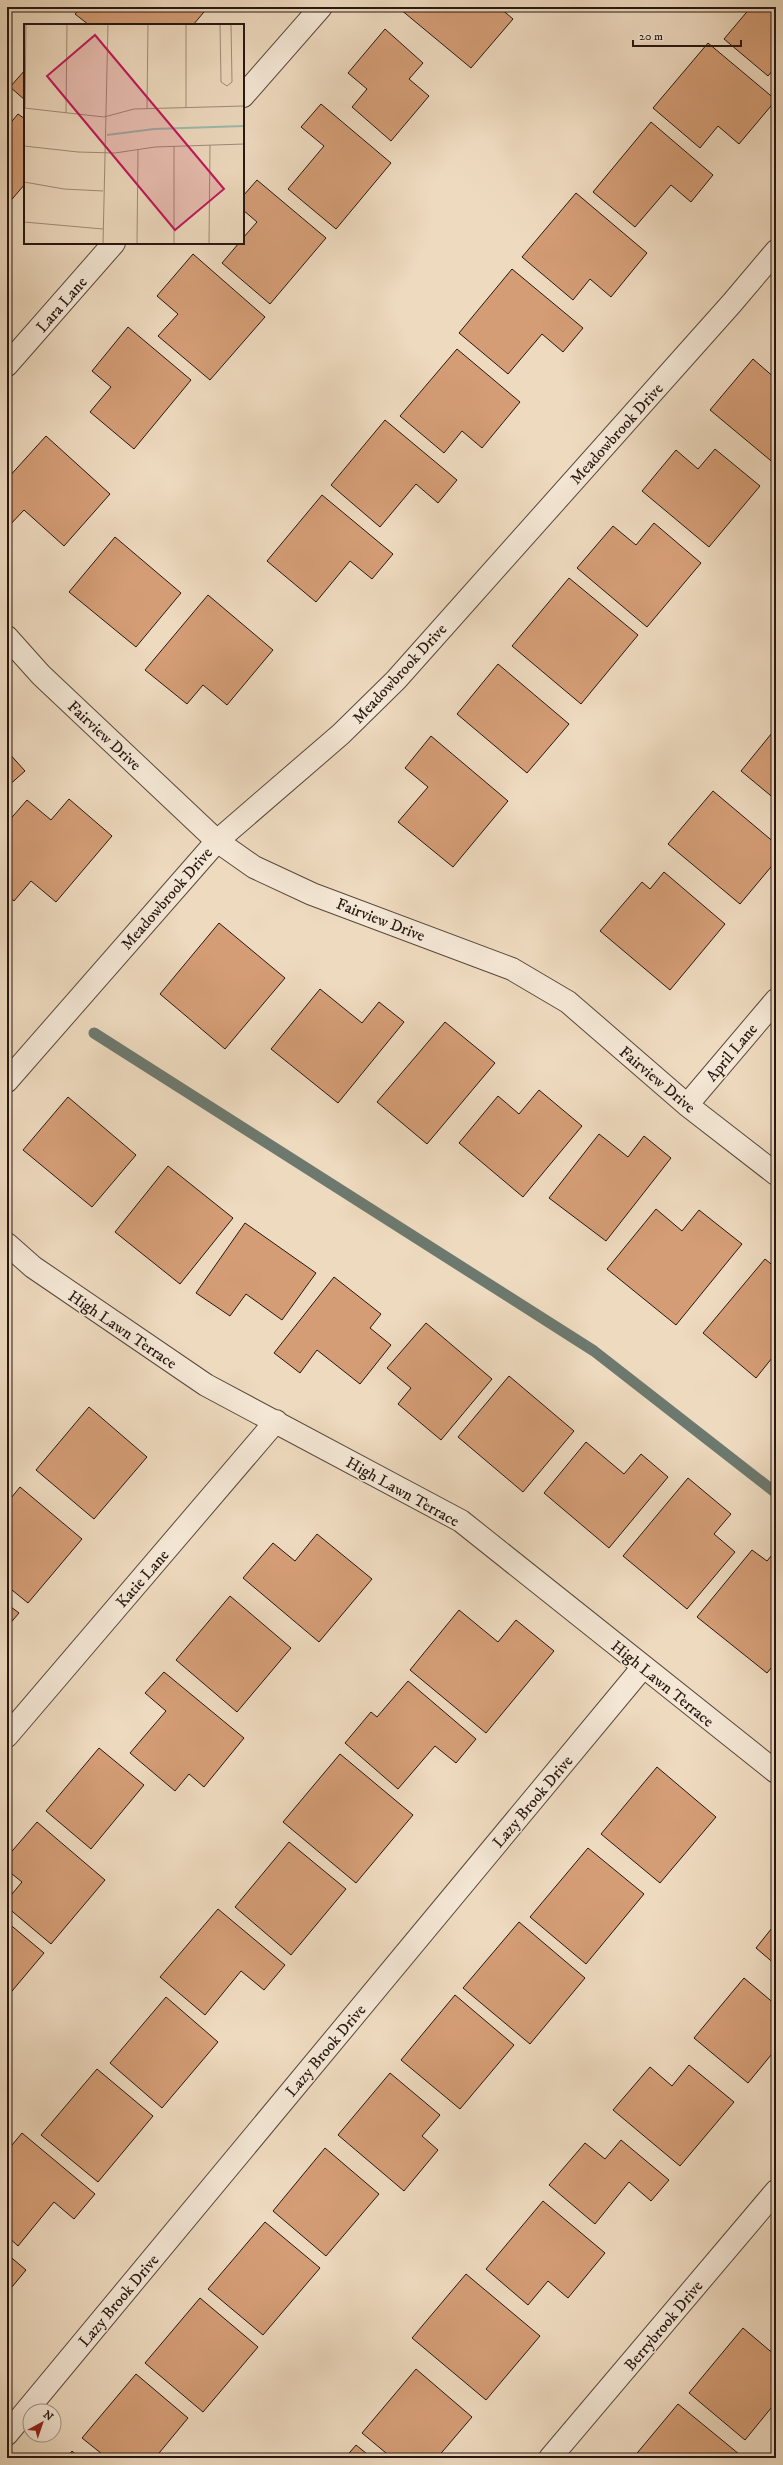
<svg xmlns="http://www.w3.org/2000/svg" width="783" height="2465" font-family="'IM FELL DW Pica',serif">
	<rect width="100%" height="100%" fill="#eedabf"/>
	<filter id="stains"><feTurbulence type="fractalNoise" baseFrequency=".005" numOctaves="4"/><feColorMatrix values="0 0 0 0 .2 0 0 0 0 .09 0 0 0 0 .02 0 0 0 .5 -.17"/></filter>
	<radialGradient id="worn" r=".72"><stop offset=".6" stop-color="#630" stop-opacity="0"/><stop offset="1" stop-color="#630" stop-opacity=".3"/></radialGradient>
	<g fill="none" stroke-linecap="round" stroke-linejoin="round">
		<path stroke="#6d796e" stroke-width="11" d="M94,1033L594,1351L776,1493"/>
	</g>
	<path fill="#d49d76" stroke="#281711" d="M81,7H198L204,12L193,25H89L75,14Z
		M402,7H499L513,19L471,68L400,9Z
		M751,7H776V66L768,76L724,39Z
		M385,29L423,63L409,79L429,96L391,141L352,107L367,89L348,73Z
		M708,43L776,100L739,144L718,126L700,148L653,108Z
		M25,70V100L10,87Z
		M321,104L391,163L336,229L288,189L324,146L301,127Z
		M18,114L25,119V184L7,205V127Z
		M651,122L713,175L691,202L671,185L635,227L593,192Z
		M257,180L326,238L270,304L222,263L239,243H243V238L257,222L243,210V196Z
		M576,193L647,253L611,297L590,279L573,300L522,257Z
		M193,254L265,317L210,380L158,336L178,314L157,296Z
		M512,269L583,328L563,352L542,334L508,374L459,333Z
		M128,327L191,380L134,449L90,412L111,387L92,371Z
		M457,349L520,402L482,448L462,431L444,453L400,416Z
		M753,359L776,379V465L710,410Z
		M385,420L457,480L438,503L416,484L380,527L331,485Z
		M46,436L110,494L64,546L24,510L7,528V479Z
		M715,449L760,486L709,547L642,491L676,450L698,469Z
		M322,495L393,554L372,579L350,561L316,602L267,561Z
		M654,523L701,563L647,627L577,568L613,526L636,545Z
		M115,537L181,593L136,647L69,592Z
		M569,578L638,635L581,704L512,646Z
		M208,595L273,650L227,705L203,685L187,704L145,670Z
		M498,664L569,724L527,773L457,714Z
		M776,728V800L741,771Z
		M431,736L508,801L453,867L398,822L428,787L405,768Z
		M7,751L25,771L7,787Z
		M713,791L776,844V861L740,904L668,844Z
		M69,799L112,836L56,902L31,881L14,901L7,895V823L27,800L51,820Z
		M664,872L725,924L670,990L600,931L642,882L650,889Z
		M219,923L285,978L225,1049L160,994Z
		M320,989L362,1023L379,1002L404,1022L338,1103L271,1049Z
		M445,1022L495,1063L427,1144L377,1102Z
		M539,1090L582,1126L523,1197L459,1143L498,1096L519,1114Z
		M68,1097L136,1155L92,1207L23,1150Z
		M599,1134L628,1157L644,1136L671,1158L606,1241L549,1198Z
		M168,1166L233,1218L180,1284L115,1232Z
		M656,1209L682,1231L699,1210L742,1244L676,1325L607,1269Z
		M245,1223L316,1273L282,1320L246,1294L230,1316L196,1293Z
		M765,1259L776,1268V1353L756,1378L703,1333Z
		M334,1277L381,1314L370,1328L391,1345L360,1384L317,1350L300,1373L274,1353Z
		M426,1323L492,1379L441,1440L398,1404L411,1388L387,1368Z
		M509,1376L574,1431L523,1492L458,1437Z
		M89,1407L147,1457L94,1519L36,1470Z
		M586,1442L624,1474L641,1454L668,1477L609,1548L544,1493Z
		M688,1478L731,1514L714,1534L735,1552L687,1609L623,1556Z
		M20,1487L82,1539L28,1603L7,1586V1503Z
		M317,1534L372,1579L319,1642L243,1578L273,1543L295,1561Z
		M752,1550L767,1561L776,1550V1662L767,1673L697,1617Z
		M230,1596L291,1648L237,1712L176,1660Z
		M7,1604L19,1613L7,1627Z
		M459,1610L498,1642L516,1620L554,1651L486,1733L410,1670Z
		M164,1672L244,1738L204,1787L189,1774L175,1791L130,1753L166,1711L145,1693Z
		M408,1681L476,1739L456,1763L435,1746L398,1789L345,1743L371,1712L377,1717Z
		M99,1748L144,1785L91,1849L46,1811Z
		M340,1754L413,1815L356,1883L283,1822Z
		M657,1767L716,1817L660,1883L601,1834Z
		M37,1822L105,1880L51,1944L7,1907V1900L22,1882L7,1870V1857Z
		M289,1842L346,1889L291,1955L235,1907Z
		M588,1848L644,1894L586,1964L530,1917Z
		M218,1909L285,1965L264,1990L241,1971L205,2015L160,1977Z
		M7,1922L44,1953L7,1997Z
		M519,1922L585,1978L530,2044L463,1988Z
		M776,1923V1965L756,1948Z
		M744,1978L776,2005V2049L748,2083L694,2038Z
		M455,1995L514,2045L460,2109L401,2060Z
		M166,1997L218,2042L162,2108L110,2063Z
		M689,2065L734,2102L680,2166L613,2110L650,2067L672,2086Z
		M97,2069L153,2116L98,2182L41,2135Z
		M390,2073L440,2115L422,2136L438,2150L404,2191L338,2135Z
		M22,2133L95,2194L74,2219L54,2202L18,2246L7,2236V2151Z
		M621,2140L669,2180L651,2201L629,2182L595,2224L549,2185L585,2143L605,2159Z
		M325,2148L379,2194L326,2256L273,2211Z
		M543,2201L605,2253L568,2298L548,2281L528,2305L486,2269Z
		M265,2222L320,2268L263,2335L208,2289Z
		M7,2254L26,2270L7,2293Z
		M466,2274L540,2336L486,2400L412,2338Z
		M200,2298L258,2347L203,2412L145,2363Z
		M743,2328L776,2356V2402L745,2440L689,2393Z
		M416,2369L472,2417L437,2458H392L362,2433Z
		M136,2374L188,2418L155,2458H107L82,2438Z
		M678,2404L739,2454L736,2458H633Z
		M356,2445L372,2458H345Z
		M72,2451L80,2458H67Z"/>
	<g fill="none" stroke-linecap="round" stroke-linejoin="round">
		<defs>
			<path id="minor" d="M243,96L321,7
				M7,365L114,243
				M7,637L41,675L217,841L254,867L312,894L512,969L568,1002L687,1105L776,1174
				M687,1105L776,1000
				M7,1244L33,1267L206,1385L461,1521L776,1772
				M7,1736L276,1421
				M7,2434L643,1667
				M550,2458L776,2191"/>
			<path id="tertiary" d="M7,1081L217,841L341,734L396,680L732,303L776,251"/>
		</defs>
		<use href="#minor" stroke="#5a483c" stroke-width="24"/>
		<use href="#tertiary" stroke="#5a483c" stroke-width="24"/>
		<use href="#minor" stroke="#f4e7d5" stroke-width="22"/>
		<use href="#tertiary" stroke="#f4e7d5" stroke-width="22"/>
	</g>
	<g text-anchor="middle" stroke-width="3" stroke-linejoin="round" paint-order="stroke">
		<g font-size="16" fill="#281711" stroke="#f4e7d5">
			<text transform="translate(61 304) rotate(-49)" y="6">Lara Lane</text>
			<text transform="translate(616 433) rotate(-48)" y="6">Meadowbrook Drive</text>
			<text transform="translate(399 673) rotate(-47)" y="6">Meadowbrook Drive</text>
			<text transform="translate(105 735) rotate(43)" y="6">Fairview Drive</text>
			<text transform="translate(166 898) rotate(-49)" y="6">Meadowbrook Drive</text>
			<text transform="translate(381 919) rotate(21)" y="6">Fairview Drive</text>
			<text transform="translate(731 1052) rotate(-50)" y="6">April Lane</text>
			<text transform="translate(658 1079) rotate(40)" y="6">Fairview Drive</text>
			<text transform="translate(123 1329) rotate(34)" y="6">High Lawn Terrace</text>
			<text transform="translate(403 1491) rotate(29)" y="6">High Lawn Terrace</text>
			<text transform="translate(142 1578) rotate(-49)" y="6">Katie Lane</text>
			<text transform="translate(663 1683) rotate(39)" y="6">High Lawn Terrace</text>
			<text transform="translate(532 1801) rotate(-50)" y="6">Lazy Brook Drive</text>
			<text transform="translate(325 2050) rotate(-50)" y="6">Lazy Brook Drive</text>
			<text transform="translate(118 2300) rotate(-50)" y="6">Lazy Brook Drive</text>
			<text transform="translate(663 2325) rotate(-50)" y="6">Berrybrook Drive</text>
		</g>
	</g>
	<g transform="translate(24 24)">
		<rect width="220" height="220" fill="#eedabf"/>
		<path fill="none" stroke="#9bbbac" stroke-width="2" d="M83,111L130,105L220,102"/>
		<path fill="none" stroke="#9f8c79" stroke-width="1" d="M162,0V84M196,0L197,58L203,62L208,58L207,0M0,84L80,93L110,85L220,82M1,84L2,0M123,85L124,0M42,89L43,0M220,120V220M0,122L54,128L91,129L131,123L220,120M150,122V220M0,158L40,165L79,167M0,198L79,205M79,220L84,0M113,220L114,126M185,220L186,121"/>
		<path fill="#c2185b" fill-opacity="0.15" stroke="#c2185b" stroke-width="2" d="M71,11L200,165L151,206L23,52Z"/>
		<rect width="220" height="220" fill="none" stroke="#281711" stroke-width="2"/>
	</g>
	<rect width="783" height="2465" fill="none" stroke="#eedabf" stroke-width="24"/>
	<rect x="8" y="8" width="767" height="2449" fill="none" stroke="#281711" stroke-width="2"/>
	<rect x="12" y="12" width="759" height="2441" fill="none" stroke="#281711"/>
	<g transform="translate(42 2423) rotate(40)"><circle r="19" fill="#f4e7d5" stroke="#a29487"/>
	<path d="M0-3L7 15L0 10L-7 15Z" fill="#8f2418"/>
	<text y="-6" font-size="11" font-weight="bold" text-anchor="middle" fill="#281711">N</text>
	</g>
	<path d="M633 40v6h108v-6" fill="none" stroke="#281711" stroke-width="2"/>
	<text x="639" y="40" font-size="12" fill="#281711" stroke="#f4e7d5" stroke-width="3" paint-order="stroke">20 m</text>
	<rect width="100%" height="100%" filter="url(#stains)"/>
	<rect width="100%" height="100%" fill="url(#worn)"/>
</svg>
